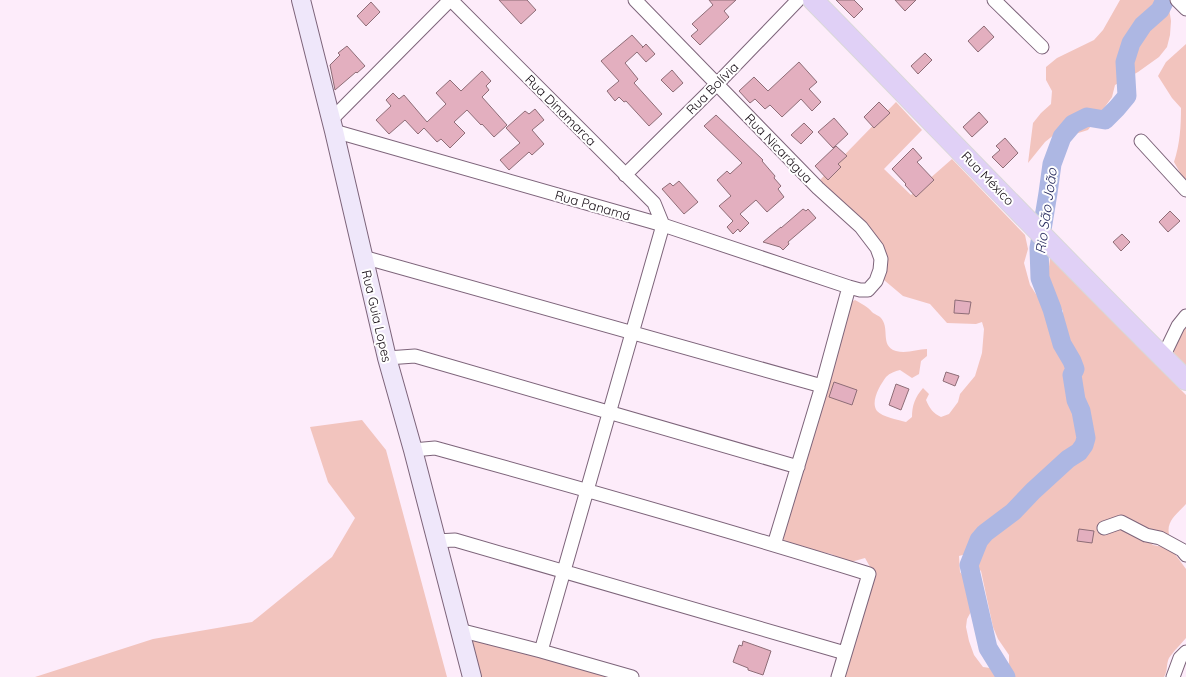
<svg xmlns="http://www.w3.org/2000/svg" width="1186" height="677" font-family="Quicksand,sans-serif">
	<rect width="100%" height="100%" fill="#fdecfa"/>
	<path fill="#f2c4be" d="M1120,0H1159L1169,8L1171,21L1170,35L1167,47L1159,57L1138,72L1115,85L1112,97L1088,130L1075,134L1065,126L1045,142L1028,163L1033,123L1041,113L1051,104L1052,91L1046,80V67L1057,58L1094,40L1103,30Z
		M1186,44V183L1174,162C1180,144 1181,126 1181,108L1172,98L1158,76L1166,62Z
		M896,102L922,130L884,169L911,195L952,159L1025,235L1028,249L1024,263L1030,285L1043,305L1058,339L1062,352L1070,363L1068,376L1071,390L1074,418L1080,405L1081,398L1077,383L1076,359L1068,348L1063,336V311L1055,300L1050,287L1048,275L1050,258L1186,395V504C1178,513 1166,521 1169,534C1163,536 1143,530 1137,526C1133,523 1131,520 1126,518L1153,545L1168,548L1172,550L1186,569V638C1181,644 1173,652 1169,658C1166,664 1168,671 1164,677H1014L1009,669V655L998,639L993,627L981,571L975,566L966,554L959,556L960,572L965,578L969,593L973,599L974,606L967,619L966,627L969,641L974,655L983,667L997,669L998,677H842L873,572L865,558L851,562L844,560L831,554L790,545L784,541L782,534L847,304L855,300C859,302 864,305 868,308C871,310 872,313 875,314C876,315 879,316 880,317C891,327 879,346 896,351C907,354 917,349 927,349V356L921,361L919,374L912,378L900,370C895,371 890,373 886,377C880,385 870,402 877,411C882,417 899,420 906,422L912,417C912,406 915,397 923,388L929,394L926,400C930,409 933,413 941,417L949,414L958,402L960,394L975,376L982,353L984,329L982,322L976,324L947,323L930,304L903,296L884,280L883,273L884,250L879,240L870,229L820,180Z
		M1186,325V367L1174,356L1171,347L1178,340Z
		M362,420L386,450L447,677H35L153,639L252,622L332,557L355,518L328,482L310,427Z
		M474,638L608,677H476L467,642Z"/>
	<g fill="none" stroke-linecap="round" stroke-linejoin="round">
		<path stroke="#adb7e3" stroke-width="19" d="M1006,677L988,648L969,565L979,540L985,533L1013,512L1033,491L1068,459L1079,452L1084,445L1086,438L1081,411L1076,400L1072,375L1075,369L1072,361L1062,344L1052,309L1040,278L1039,248L1048,193L1052,164L1062,137L1073,124L1087,117L1105,120L1117,108L1127,96L1125,62L1131,43L1143,25L1160,10L1165,0"/>
	</g>
	<path fill="#e3afbf" stroke="#8e6d77" d="M499,0H527L536,10L521,24Z
		M709,0H736L724,11L729,17L700,45L691,36L698,30L692,24L713,5Z
		M836,0H854L863,9L854,18Z
		M895,0H916L905,11Z
		M371,2L380,12L366,26L357,16Z
		M984,26L994,37L978,52L968,41Z
		M632,35L643,47L642,48L646,44L655,54L646,62L637,52L625,63L638,79L634,83L662,114L649,126L626,101L624,102L619,97L615,101L607,91L619,81L601,61Z
		M347,46L365,66L357,73L356,72L335,90L330,65L340,55L338,53Z
		M925,53L932,60L918,74L911,66Z
		M799,62L817,82L809,89L821,102L812,111L801,99L782,117L770,105L765,109L755,99L750,103L739,91L754,77L768,91Z
		M672,70L683,83L673,92L661,80Z
		M482,71L491,81L486,86L489,90L482,97L507,125L494,137L482,124L481,125L467,110L454,122L465,133L450,148L441,139L437,142L424,128L418,134L405,120L389,134L376,120L391,106L386,100L393,93L399,99L404,95L427,122L446,104L436,93L450,80L461,91Z
		M879,102L890,113L874,128L864,117Z
		M535,109L544,120L532,130L544,144L532,155L529,152L509,170L500,160L520,143L506,128L525,111L529,114Z
		M979,112L988,122L972,137L963,127Z
		M716,115L763,160L762,161L775,176L774,178L781,186L778,189L784,197L767,212L756,200L740,214L749,223L740,232L738,229L733,234L727,227L733,221L719,206L731,196L717,180L727,171L730,174L742,163L704,126Z
		M834,118L848,134L833,148L818,132Z
		M804,123L813,132L801,144L791,135Z
		M1005,138L1018,153L1003,168L992,157L1000,150L996,146Z
		M836,146L847,156L838,164L841,167L828,180L815,166Z
		M913,148L922,158L917,162L934,180L916,197L905,185L906,184L892,169Z
		M679,181L698,202L684,214L662,189L670,183L673,186Z
		M803,209L806,211L808,209L816,218L788,242L789,244L783,250L780,247L763,242L781,227V228Z
		M1170,211L1180,221L1168,232L1159,222Z
		M1122,234L1130,242L1121,251L1113,242Z
		M955,300L971,302L969,314L954,313Z
		M946,372L959,376L955,386L943,381Z
		M834,382L857,390L852,405L829,397Z
		M896,384L909,389L901,410L889,405Z
		M1079,529L1094,531L1092,543L1077,541Z
		M743,641L771,651L763,675L748,670V668L733,662L739,645L742,646Z"/>
	<g fill="none" stroke-linecap="round" stroke-linejoin="round">
		<defs>
			<path id="street" d="M451,0L654,203L663,225L541,651
				M994,0L1042,47
				M1177,0L1186,9
				M332,119L450,0
				M334,131L663,225L849,287L860,290H868L876,281L880,270L881,259L877,248L861,227L818,188L635,0
				M1141,141L1186,190
				M625,175L717,84L798,0
				M363,257L822,386
				M1163,357L1178,326L1186,316
				M387,358L415,356L798,467
				M413,450L435,448C580,488 725,529 869,574L838,677
				M1104,528L1121,522L1146,535L1160,538L1182,550L1186,555
				M436,541L455,540L845,653
				M774,545L822,386L849,287
				M459,630L541,651L632,677
				M1173,677L1180,658L1186,652"/>
			<path id="secondary" d="M301,0L334,131L387,358L413,450L472,677"/>
			<path id="primary" d="M813,0C937,126 1059,255 1186,380"/>
		</defs>
		<use href="#street" stroke="#7d647a" stroke-width="15"/>
		<use href="#secondary" stroke="#7d647a" stroke-width="20"/>
		<use href="#primary" stroke="#d9d8d9" stroke-width="22"/>
		<use href="#street" stroke="#fff" stroke-width="13"/>
		<use href="#secondary" stroke="#efe7fa" stroke-width="18"/>
		<use href="#primary" stroke="#e0d0f6" stroke-width="20"/>
	</g>
	<g text-anchor="middle" stroke-width="4" stroke-linejoin="round" paint-order="stroke">
		<g font-size="13" fill="#140b13" stroke="#fff">
			<text transform="translate(712 88) rotate(-45)" y="5">Rua Bolívia</text>
			<text transform="translate(561 110) rotate(45)" y="5">Rua Dinamarca</text>
			<text transform="translate(779 148) rotate(46)" y="5">Rua Nicarágua</text>
			<text transform="translate(988 178) rotate(46)" y="5">Rua México</text>
			<text transform="translate(593 205) rotate(16)" y="5">Rua Panamá</text>
			<text transform="translate(377 316) rotate(77)" y="5">Rua Guia Lopes</text>
		</g>
		<g font-size="14" font-style="italic" fill="#1f2358" stroke="#fff">
			<text transform="translate(1046 211) rotate(-82)" y="5">Rio São João</text>
		</g>
	</g>
</svg>
